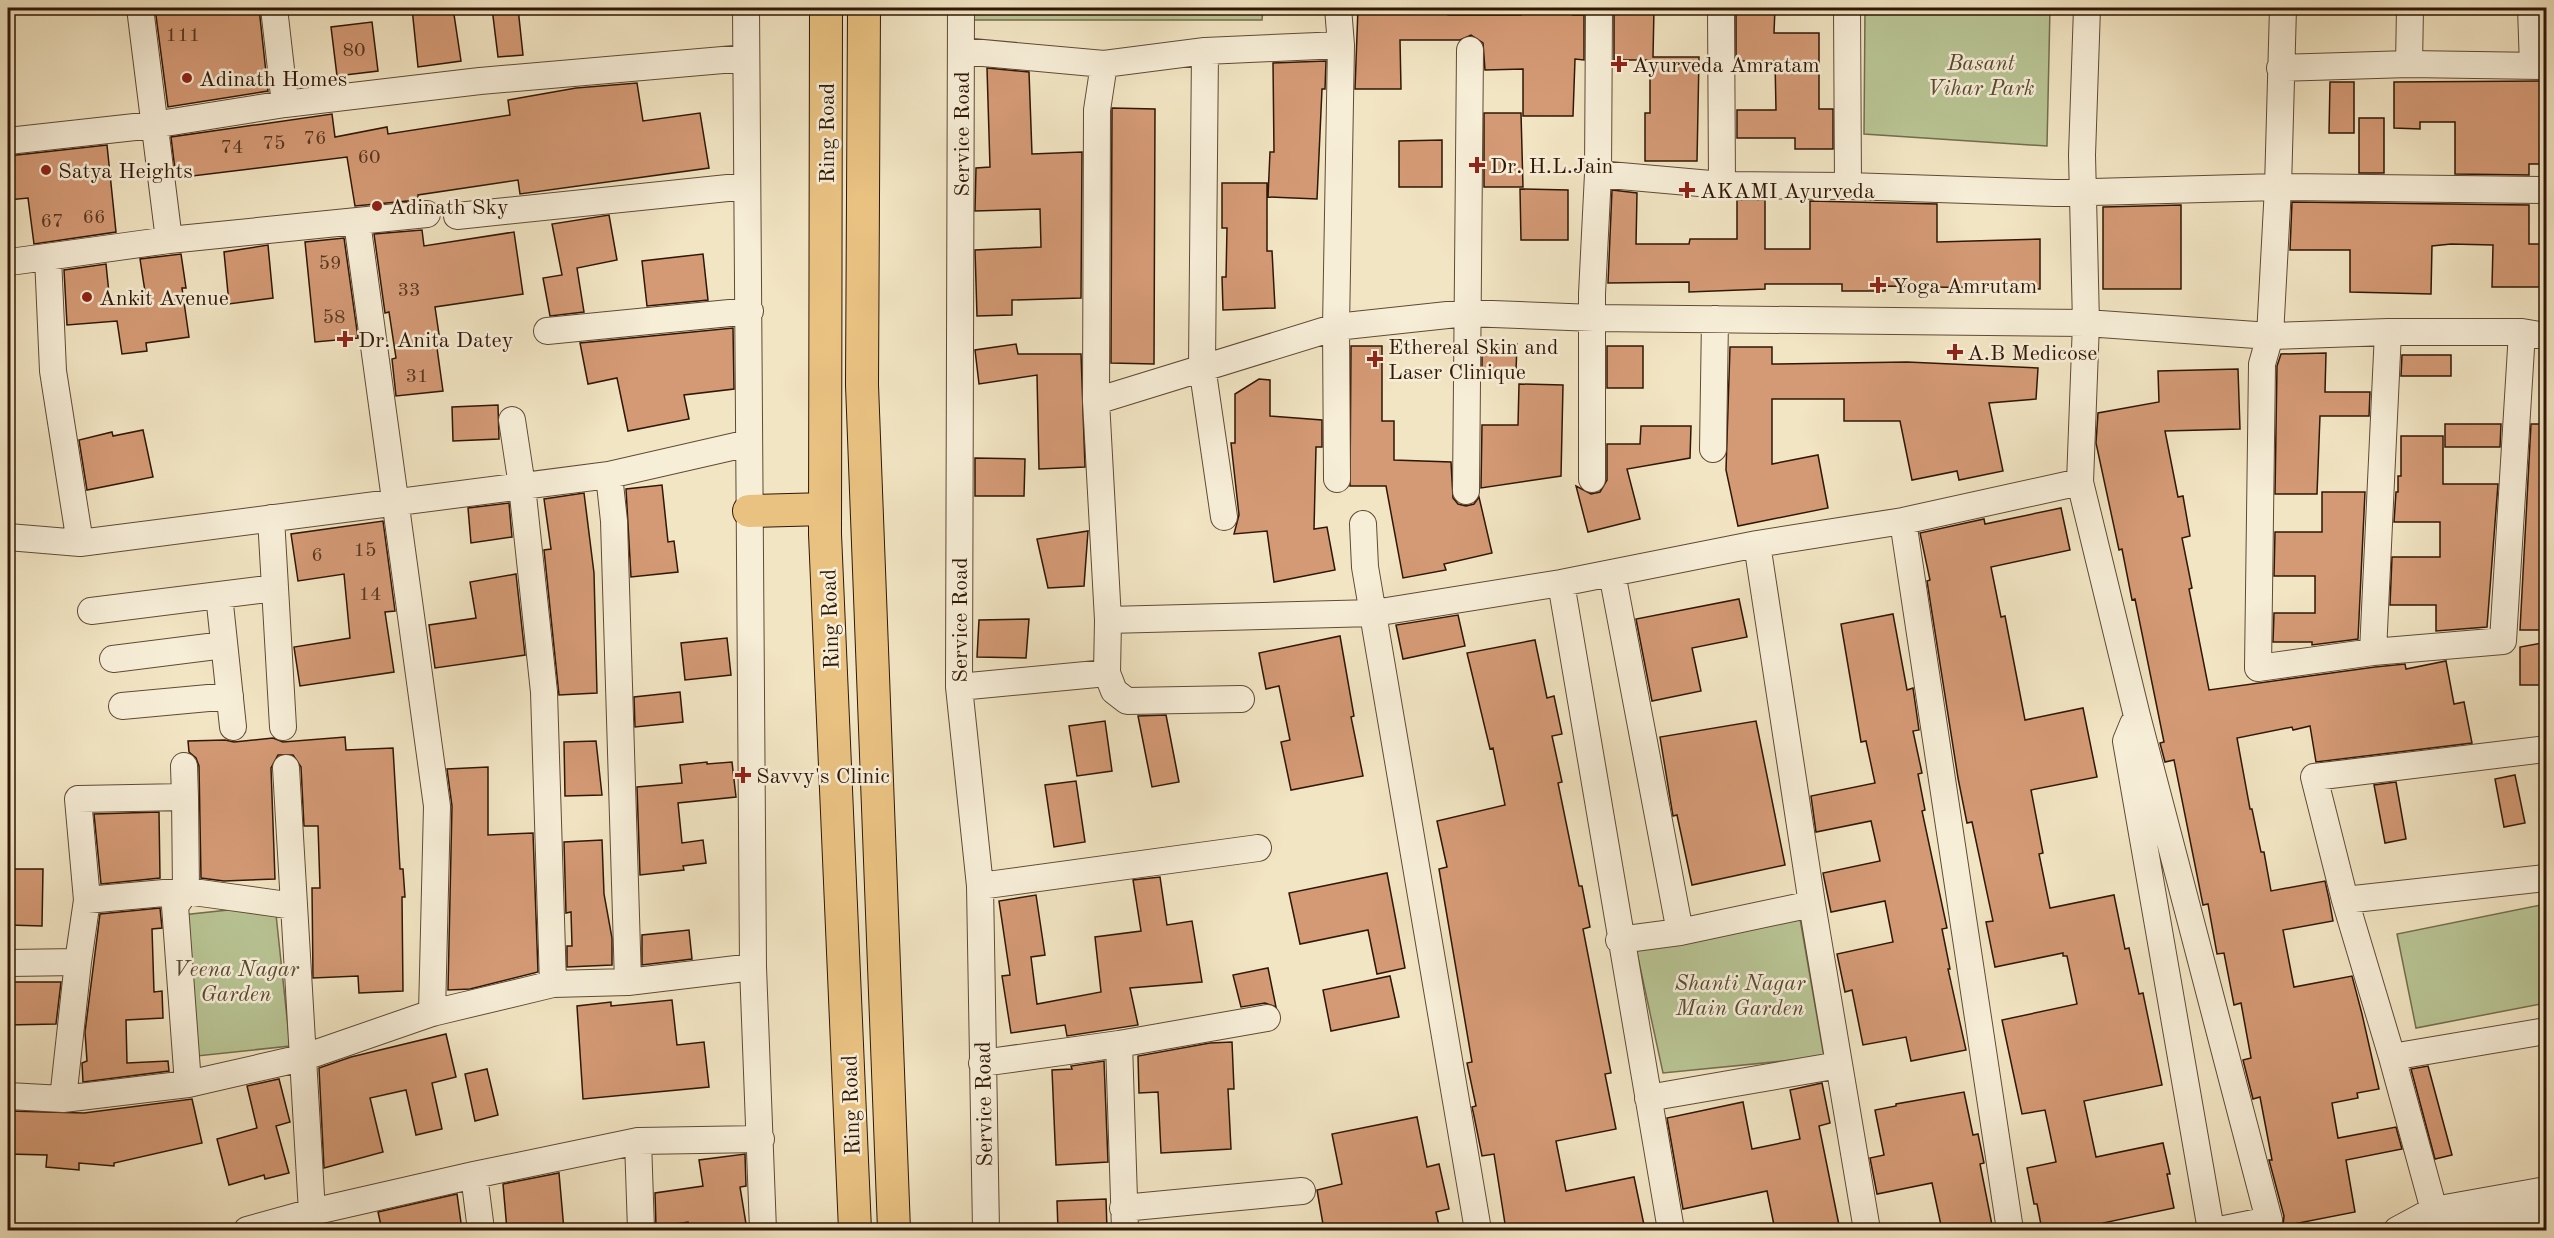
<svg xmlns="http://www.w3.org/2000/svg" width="2554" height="1238" font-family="'Old Standard TT',serif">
	<rect width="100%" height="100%" fill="#f2e5c3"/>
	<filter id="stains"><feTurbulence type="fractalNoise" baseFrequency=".00333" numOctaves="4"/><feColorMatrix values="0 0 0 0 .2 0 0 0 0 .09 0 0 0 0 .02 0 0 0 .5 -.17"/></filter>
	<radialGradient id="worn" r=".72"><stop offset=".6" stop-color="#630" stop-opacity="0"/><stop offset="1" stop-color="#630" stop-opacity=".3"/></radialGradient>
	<path fill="#b9c595" stroke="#746e4e" stroke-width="1.5" d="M971,8H1263L1262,20H971Z
		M1865,8H2050L2047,146L1864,134Z
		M2546,904V1003L2416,1028L2397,934Z
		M275,905L290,1046L197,1056L182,915Z
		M1799,913L1824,1057L1663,1073L1634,939Z"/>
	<path fill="#d49a75" stroke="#2f1706" stroke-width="1.5" d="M155,8H259L268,91L168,107Z
		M412,8H453L461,61L418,67Z
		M492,8H518L523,55L498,57Z
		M1358,8H1448V15H1521V8H1573V15H1584V60L1575,59L1573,116H1523V69L1485,70L1483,43L1471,35L1460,40H1400L1401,89H1355Z
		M1614,8H1654L1653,57H1699L1697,161H1645V113H1650V60H1614Z
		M1736,8H1775L1774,33H1819V109H1833V149H1795V138H1737V110H1776L1775,61H1736Z
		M372,22L378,71L337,76L331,27Z
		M1326,61L1325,89H1322L1317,199L1268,197L1270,152H1274L1273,63Z
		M987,68L1029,72L1032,154L1082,152L1081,298L1012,300V315L977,316L975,250L1041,247L1040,209L975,211L976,168L990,167Z
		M2547,81V164H2529V175L2455,174V122H2420V129L2394,128V82Z
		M2330,82H2354V133H2329Z
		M637,83L643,121L700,113L709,168L520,194L518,180L418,195V200L355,206L347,157L176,178L171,137L332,114L335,137L387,127L388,134L510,115L508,100L576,88Z
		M1112,108L1155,109L1154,364L1111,363Z
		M1484,113H1521L1523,187H1484Z
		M2359,118H2384V173H2359Z
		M1442,140V187H1399V141Z
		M107,145L116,232L34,244L28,198L8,200V156Z
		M1222,183H1267V251H1272L1275,308L1223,310L1222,277H1226L1227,228H1222Z
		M1520,189L1568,190V240H1521Z
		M1612,190L1637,193L1636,244H1689L1690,239H1737V200H1765V249H1810V201L1937,204V242L2040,239V289L1885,286V291H1842V284H1765V289L1689,292V282L1608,283Z
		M2292,202L2529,205V244H2547V287H2492L2493,245L2451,244L2432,246L2431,294L2350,292V250H2290Z
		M2181,205V289H2103V207Z
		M609,215L617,260L577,268L584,312L550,316L543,278L562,275L552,224Z
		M422,230L424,246L514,232L523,294L435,307L441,348H437L443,391L396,396L392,359L396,358L389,312L385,313L374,234Z
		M344,238L358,338L315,342L305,242Z
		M268,245L273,298L229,304L224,252Z
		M181,254L186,288H182L189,337L146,343L147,351L122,354L117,321L67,325L64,270L106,264L110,303L146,298L140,259Z
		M703,254L708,300L647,306L642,261Z
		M733,328L734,389L684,395L689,419L628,431L617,378L588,384L580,343Z
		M1482,343L1517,344L1516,371L1482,370Z
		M1016,344L1018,354H1081L1085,467L1039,469L1037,375L979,384L975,350Z
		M1351,346H1382V421H1394V460L1451,462L1453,498L1458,504L1466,506L1474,504L1479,497L1492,553L1444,564L1446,570L1403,578L1386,486H1350Z
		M1607,346H1643V388H1607Z
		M1730,347H1772V364L1907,362L2038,368L2036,399L1989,403L2003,471L1959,480L1957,471L1912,480L1900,421H1844V399H1772V464L1818,455L1828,508L1738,526L1726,470Z
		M2326,353L2325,392H2370L2369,416H2320L2317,494H2275L2277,366L2281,354Z
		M2402,355H2451V376H2401Z
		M2238,369L2240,429L2165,431L2178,497L2183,496L2190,536L2182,538L2192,588L2189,589L2209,690L2375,667L2405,664L2406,669L2446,661L2454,704L2464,702L2472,743L2316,762L2310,726L2293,730L2292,727L2237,738L2250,809H2252L2261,852H2264L2271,891L2325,881L2329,899L2333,921L2283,930L2294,987L2352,976L2362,1014L2379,1089L2357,1093L2358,1098L2332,1103L2338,1138L2396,1127L2402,1149L2346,1160L2355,1212L2283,1226L2284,1216L2269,1160H2272L2260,1097L2253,1099L2243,1060L2251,1058L2241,1003L2234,1005L2224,953L2217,954L2208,904L2203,905L2174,760L2165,762L2161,747L2160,743L2164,742L2135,599L2132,600L2122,549L2119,550L2096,443L2098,413L2159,402L2158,371Z
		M1259,379L1270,380V416L1322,420V447H1316L1314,529L1327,527L1335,570L1274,582L1267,531L1234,534L1239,515L1231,443H1235V394Z
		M1519,384L1563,385L1561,476L1481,488L1482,425H1518Z
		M498,405L499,439L453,441L452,407Z
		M2445,424H2501L2500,447H2445Z
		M2531,424H2547V630H2520Z
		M1641,426H1691L1690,458L1627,469L1640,519L1588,532L1576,486L1591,494L1600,492L1607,480V444H1640Z
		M143,430L153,477L87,490L79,440L112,432L113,436Z
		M2401,436H2443V484H2498L2487,627L2436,631V605H2390L2392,557H2440V522H2394L2396,492H2398V476H2401Z
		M975,458L1025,459L1024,496H975Z
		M662,485L668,542L674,541L678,572L631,577L626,489Z
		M2322,492H2365L2358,639L2312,645V642H2273L2274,613H2315V576H2274L2275,532H2322Z
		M584,493L594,573L597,693L559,695L544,550L551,549L544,499Z
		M509,503L512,537L471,543L468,508Z
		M2061,508L2070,550L1991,567L2001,617L2005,616L2025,720L2083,708L2097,777L2031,790L2043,853L2039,854L2050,908L2114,895L2125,949L2129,948L2139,994L2143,993L2162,1085L2084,1101L2096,1157L2163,1143L2170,1174H2167L2174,1208L2103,1223L2104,1230H2042L2037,1204H2034L2027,1168L2056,1162L2045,1110L2022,1114L2002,1020L2077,1004L2067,956H2063V953L1995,967L1986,922L1993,921L1972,822L1967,823L1958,778L1927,581L1930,580L1920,533L1984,519L1985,524Z
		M383,521L395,611L385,612L394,672L300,686L294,647L350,638L344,574L298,581L291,534Z
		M1088,531L1084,586L1048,588L1037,539Z
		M516,574L525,655L435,668L429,625L476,618L470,582Z
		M1739,599L1747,637L1692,648L1701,691L1652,701L1636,619Z
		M1893,614L1907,690L1913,688L1919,730L1913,731L1922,773L1918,774L1925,810L1922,811L1947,928L1942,929L1950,969H1948L1966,1050L1911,1061L1906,1037L1863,1045L1852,990L1845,992L1837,954L1893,942L1885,901L1831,912L1823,873L1880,861L1871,821L1816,832L1811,796L1875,783L1866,741L1861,742L1841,624Z
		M1458,615L1465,646L1403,659L1396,625Z
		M1029,619L1026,658L977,657L979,620Z
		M1340,636L1354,716L1351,717L1363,776L1291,790L1281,742L1290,740L1279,686L1266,689L1259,653Z
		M727,638L731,675L685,680L681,643Z
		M1535,640L1547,698L1554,696L1562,734L1552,736L1562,782L1558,783L1579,886H1582L1590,927L1583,929L1611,1073L1605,1074L1616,1129L1556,1141L1566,1191L1634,1177L1644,1225L1615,1230H1506L1494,1154L1482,1156L1474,1116L1472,1107L1476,1106L1467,1063L1472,1062L1439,869L1447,867L1437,821L1505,805L1493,748L1490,749L1467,653Z
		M2547,642V685H2520V647Z
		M680,692L683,722L635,727L634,697Z
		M1166,715L1179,782L1152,787L1138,716Z
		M1105,721L1112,771L1077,776L1069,726Z
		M1756,721L1785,865L1692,885L1677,815L1673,816L1660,737Z
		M345,737L346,750L393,748L400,869H403L405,897H402L403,991L359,993L358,976L313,978L312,888H320L318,826H304L301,767L293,755H278L271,768L275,879L224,881L201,878L199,766L196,758L189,752L188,741L225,740L234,742L273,738L283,742Z
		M596,741L602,795L565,796L564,742Z
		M707,762V764L732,762L736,797L678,803L682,843L703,840L706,863L683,866L684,870L640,875L637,787L682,783L680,765Z
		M488,767V835L533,833L538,972L470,989L448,990L452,806L447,769Z
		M2515,775L2525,823L2504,827L2495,779Z
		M1076,781L1085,842L1054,847L1045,785Z
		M2396,782L2406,839L2385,843L2374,785Z
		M159,812L160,878L101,884L94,814Z
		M602,840L604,894L612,938V965L567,967V946H572L571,912L566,913L564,842Z
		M10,869H43L42,926L8,925Z
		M1387,873L1405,968L1377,974L1368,930L1300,944L1289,893Z
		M1160,877L1167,925L1192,921L1202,982L1130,988L1138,1025L1067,1036L1065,1025L1011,1033L1002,976L1010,975L999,901L1036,895L1045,955L1031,957L1037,1004L1101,992L1095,937L1141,931L1133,880Z
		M160,908L162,928L152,929L154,992L162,991L163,1018L126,1020L127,1063L168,1061L169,1071L83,1082L82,1063L87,1061L85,1032L100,914Z
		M689,930L692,959L642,965V935Z
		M1268,968L1276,1007L1265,1003L1241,1007L1233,975Z
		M1390,976L1399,1017L1331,1031L1323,990Z
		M8,982H61L56,1024L8,1025Z
		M672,1000L677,1045L704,1042L709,1087L583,1099L577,1006L611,1002V1006Z
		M446,1034L456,1077L432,1083L442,1129L416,1135L406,1090L370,1098L383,1152L324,1168L319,1068L351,1057Z
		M1232,1042L1234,1089H1228L1231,1149L1161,1153L1158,1092L1139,1093L1138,1056L1210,1043Z
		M1104,1061L1108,1162L1056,1165L1052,1070L1072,1069L1071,1066Z
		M2428,1066L2452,1155L2435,1159L2411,1069Z
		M487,1069L498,1115L475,1121L465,1074Z
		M279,1079L290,1122L276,1126L289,1173L265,1179L264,1175L229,1185L217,1139L257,1128L247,1086Z
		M1822,1083L1830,1123L1819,1126L1840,1230H1775L1767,1191L1683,1209L1667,1118L1743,1102L1752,1149L1800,1139L1790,1090Z
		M1964,1092L1973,1135L1978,1134L1984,1163L1980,1164L1993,1230H1942L1932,1183L1877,1194L1870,1158L1884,1155L1875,1110L1896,1106V1104Z
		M192,1099L202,1143L114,1163V1166L79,1163V1170L46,1167L47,1155L8,1154V1111L84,1113Z
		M1417,1117L1427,1167L1439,1164L1449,1209L1436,1212L1440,1230H1324L1317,1190L1342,1184L1332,1134Z
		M745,1154L746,1186L740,1187L747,1230H689L688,1222L656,1227L655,1193L703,1186L699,1160Z
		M559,1173L564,1230H507L503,1184Z
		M457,1194L462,1230H382L378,1212Z
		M1106,1199L1107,1229L1058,1230L1057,1201Z"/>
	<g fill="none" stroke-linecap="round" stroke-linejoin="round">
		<defs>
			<path id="minor" d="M140,8L169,240
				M274,8L285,104
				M746,8L753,967L763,1230
				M961,8L959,687L980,886L986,1230
				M1721,8L1722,185
				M1847,8L1848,186
				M2087,8L2082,155L2086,323L2080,482L2137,716L2269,1220L2219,1230
				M2283,8L2278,187L2270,336L2262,364L2258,668L2373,652L2503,641L2522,332
				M2531,8L2533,66
				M961,51L1104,64L1205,51L1341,45
				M1205,51L1202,366L1224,517
				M2409,64L2410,8
				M2280,68L2409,64L2546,66
				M8,141L153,125L285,104L480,81L746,58
				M1598,174L1722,185L1848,186L2055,193L2278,187L2546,190
				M457,216L747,186
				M357,222L437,806L432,1013
				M48,257L53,371L80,543
				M10,262L169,240L427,214
				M547,331L750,311
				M1096,401L1097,110L1104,64
				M512,420L522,486L544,692L553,984
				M1713,449L1715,319
				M609,475L614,521L628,982
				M1337,479L1336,327L1466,313L1594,318L2086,323L2270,336L2388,332H2522L2546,336
				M1592,479V294L1598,174L1599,8
				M1466,491L1470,50
				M271,518L283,727
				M1903,521L2010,1230
				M1363,524L1365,567L1478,1230
				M8,537L80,543L609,475L749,443
				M1757,544L1812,904L1867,1230
				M1612,573L1680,932L1812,904
				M1561,583L1671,1230
				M219,595L233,727
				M91,611L275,588
				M1108,620L1374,613L1561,583L1757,544L1903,521L2080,482
				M2373,652L2388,332
				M113,659L224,645
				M1107,673L1114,691L1127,701L1241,699
				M959,687L1107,673L1108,620L1096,401L1336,327L1341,45L1338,8
				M122,706L230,696
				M2133,724L2126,741L2211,1230
				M2546,749L2314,777L2345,900L2546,878
				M184,766L185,797
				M286,768L312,1212
				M980,886L1258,848
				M2345,900L2392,1057
				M294,906L186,891L87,900L78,799L185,797L186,891L175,906L188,1084L302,1058L432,1013L553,984L628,982L753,967
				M1619,940L1680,932
				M78,962L87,900
				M8,963L78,962L63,1099L8,1096
				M1119,1044L1267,1018
				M982,1063L1119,1044L1125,1230
				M1648,1098L1839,1065
				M63,1099L188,1084
				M638,1141L641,1230
				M474,1175L481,1230
				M1123,1208L1302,1191
				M2434,1210L2392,1057L2546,1031
				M247,1230L312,1212L474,1175L638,1141L761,1139
				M2397,1230L2434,1210L2546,1190
				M2441,1230L2546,1211"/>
			<path id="major" d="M826,8L825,534L855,1230
				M864,8L862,385L894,1230
				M749,511L825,509"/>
		</defs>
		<use href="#minor" stroke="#604a35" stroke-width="28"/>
		<use href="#major" stroke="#2f1706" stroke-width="34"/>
		<use href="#minor" stroke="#f7eed8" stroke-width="26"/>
		<use href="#major" stroke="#e9c282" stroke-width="32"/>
	</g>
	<g fill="#8f2418" stroke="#f7eed8" stroke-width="2">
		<path d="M1616 55h6v6h6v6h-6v6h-6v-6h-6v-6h6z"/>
		<circle cx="187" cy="78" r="6"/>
		<path d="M1474 156h6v6h6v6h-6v6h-6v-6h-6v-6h6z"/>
		<circle cx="46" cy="170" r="6"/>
		<path d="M1684 181h6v6h6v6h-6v6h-6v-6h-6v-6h6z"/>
		<circle cx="377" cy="206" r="6"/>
		<path d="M1875 276h6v6h6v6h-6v6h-6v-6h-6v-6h6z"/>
		<circle cx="87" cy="297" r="6"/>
		<path d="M342 330h6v6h6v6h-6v6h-6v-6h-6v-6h6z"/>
		<path d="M1952 343h6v6h6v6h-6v6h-6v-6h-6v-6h6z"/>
		<path d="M1372 350h6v6h6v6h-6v6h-6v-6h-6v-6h6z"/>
		<path d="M740 766h6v6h6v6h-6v6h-6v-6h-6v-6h6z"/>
	</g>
	<g text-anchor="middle" stroke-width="5" stroke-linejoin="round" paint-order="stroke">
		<g font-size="20" fill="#583822">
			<text x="183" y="41">111</text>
			<text x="354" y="56">80</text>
			<text x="315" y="144">76</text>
			<text x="274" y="149">75</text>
			<text x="232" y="153">74</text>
			<text x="369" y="163">60</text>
			<text x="94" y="223">66</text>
			<text x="52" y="227">67</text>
			<text x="330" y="269">59</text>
			<text x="409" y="296">33</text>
			<text x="334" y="323">58</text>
			<text x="417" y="382">31</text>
			<text x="365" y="556">15</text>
			<text x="317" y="561">6</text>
			<text x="370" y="600">14</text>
		</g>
		<g font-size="22" font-style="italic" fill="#584b31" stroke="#f7eed8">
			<text x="1981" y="70">Basant<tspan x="1981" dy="25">Vihar Park</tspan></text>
			<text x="236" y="976">Veena Nagar<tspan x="236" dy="25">Garden</tspan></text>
			<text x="1740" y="990">Shanti Nagar<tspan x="1740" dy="25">Main Garden</tspan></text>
		</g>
		<g font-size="22" fill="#2f1706" stroke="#f7eed8" text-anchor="start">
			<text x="1632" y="72">Ayurveda Amratam</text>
			<text x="199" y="86">Adinath Homes</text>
			<text x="1490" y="173">Dr. H.L.Jain</text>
			<text x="58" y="178">Satya Heights</text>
			<text x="1700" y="198">AKAMI Ayurveda</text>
			<text x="389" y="214">Adinath Sky</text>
			<text x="1892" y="293">Yoga Amrutam</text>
			<text x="99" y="305">Ankit Avenue</text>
			<text x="358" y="347">Dr. Anita Datey</text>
			<text x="1388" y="354">Ethereal Skin and<tspan x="1388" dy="25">Laser Clinique</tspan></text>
			<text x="1967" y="360">A.B Medicose</text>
			<text x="756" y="783">Savvy's Clinic</text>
		</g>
		<g font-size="22" fill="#2f1706" stroke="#f7eed8">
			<text transform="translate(826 133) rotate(-90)" y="8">Ring Road</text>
			<text transform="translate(961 134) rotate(-90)" y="8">Service Road</text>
			<text transform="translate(829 619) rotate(-92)" y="8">Ring Road</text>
			<text transform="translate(959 620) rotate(-90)" y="8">Service Road</text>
			<text transform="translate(983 1104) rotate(-91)" y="8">Service Road</text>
			<text transform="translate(850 1105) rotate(-92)" y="8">Ring Road</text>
		</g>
	</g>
	<rect width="2554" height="1238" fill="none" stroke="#f2e5c3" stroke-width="30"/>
	<rect x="9" y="9" width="2536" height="1220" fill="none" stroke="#2f1706" stroke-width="3"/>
	<rect x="15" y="15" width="2524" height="1208" fill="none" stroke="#2f1706" stroke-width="1.5"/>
	<rect width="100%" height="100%" filter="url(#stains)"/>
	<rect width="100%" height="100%" fill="url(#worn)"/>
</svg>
